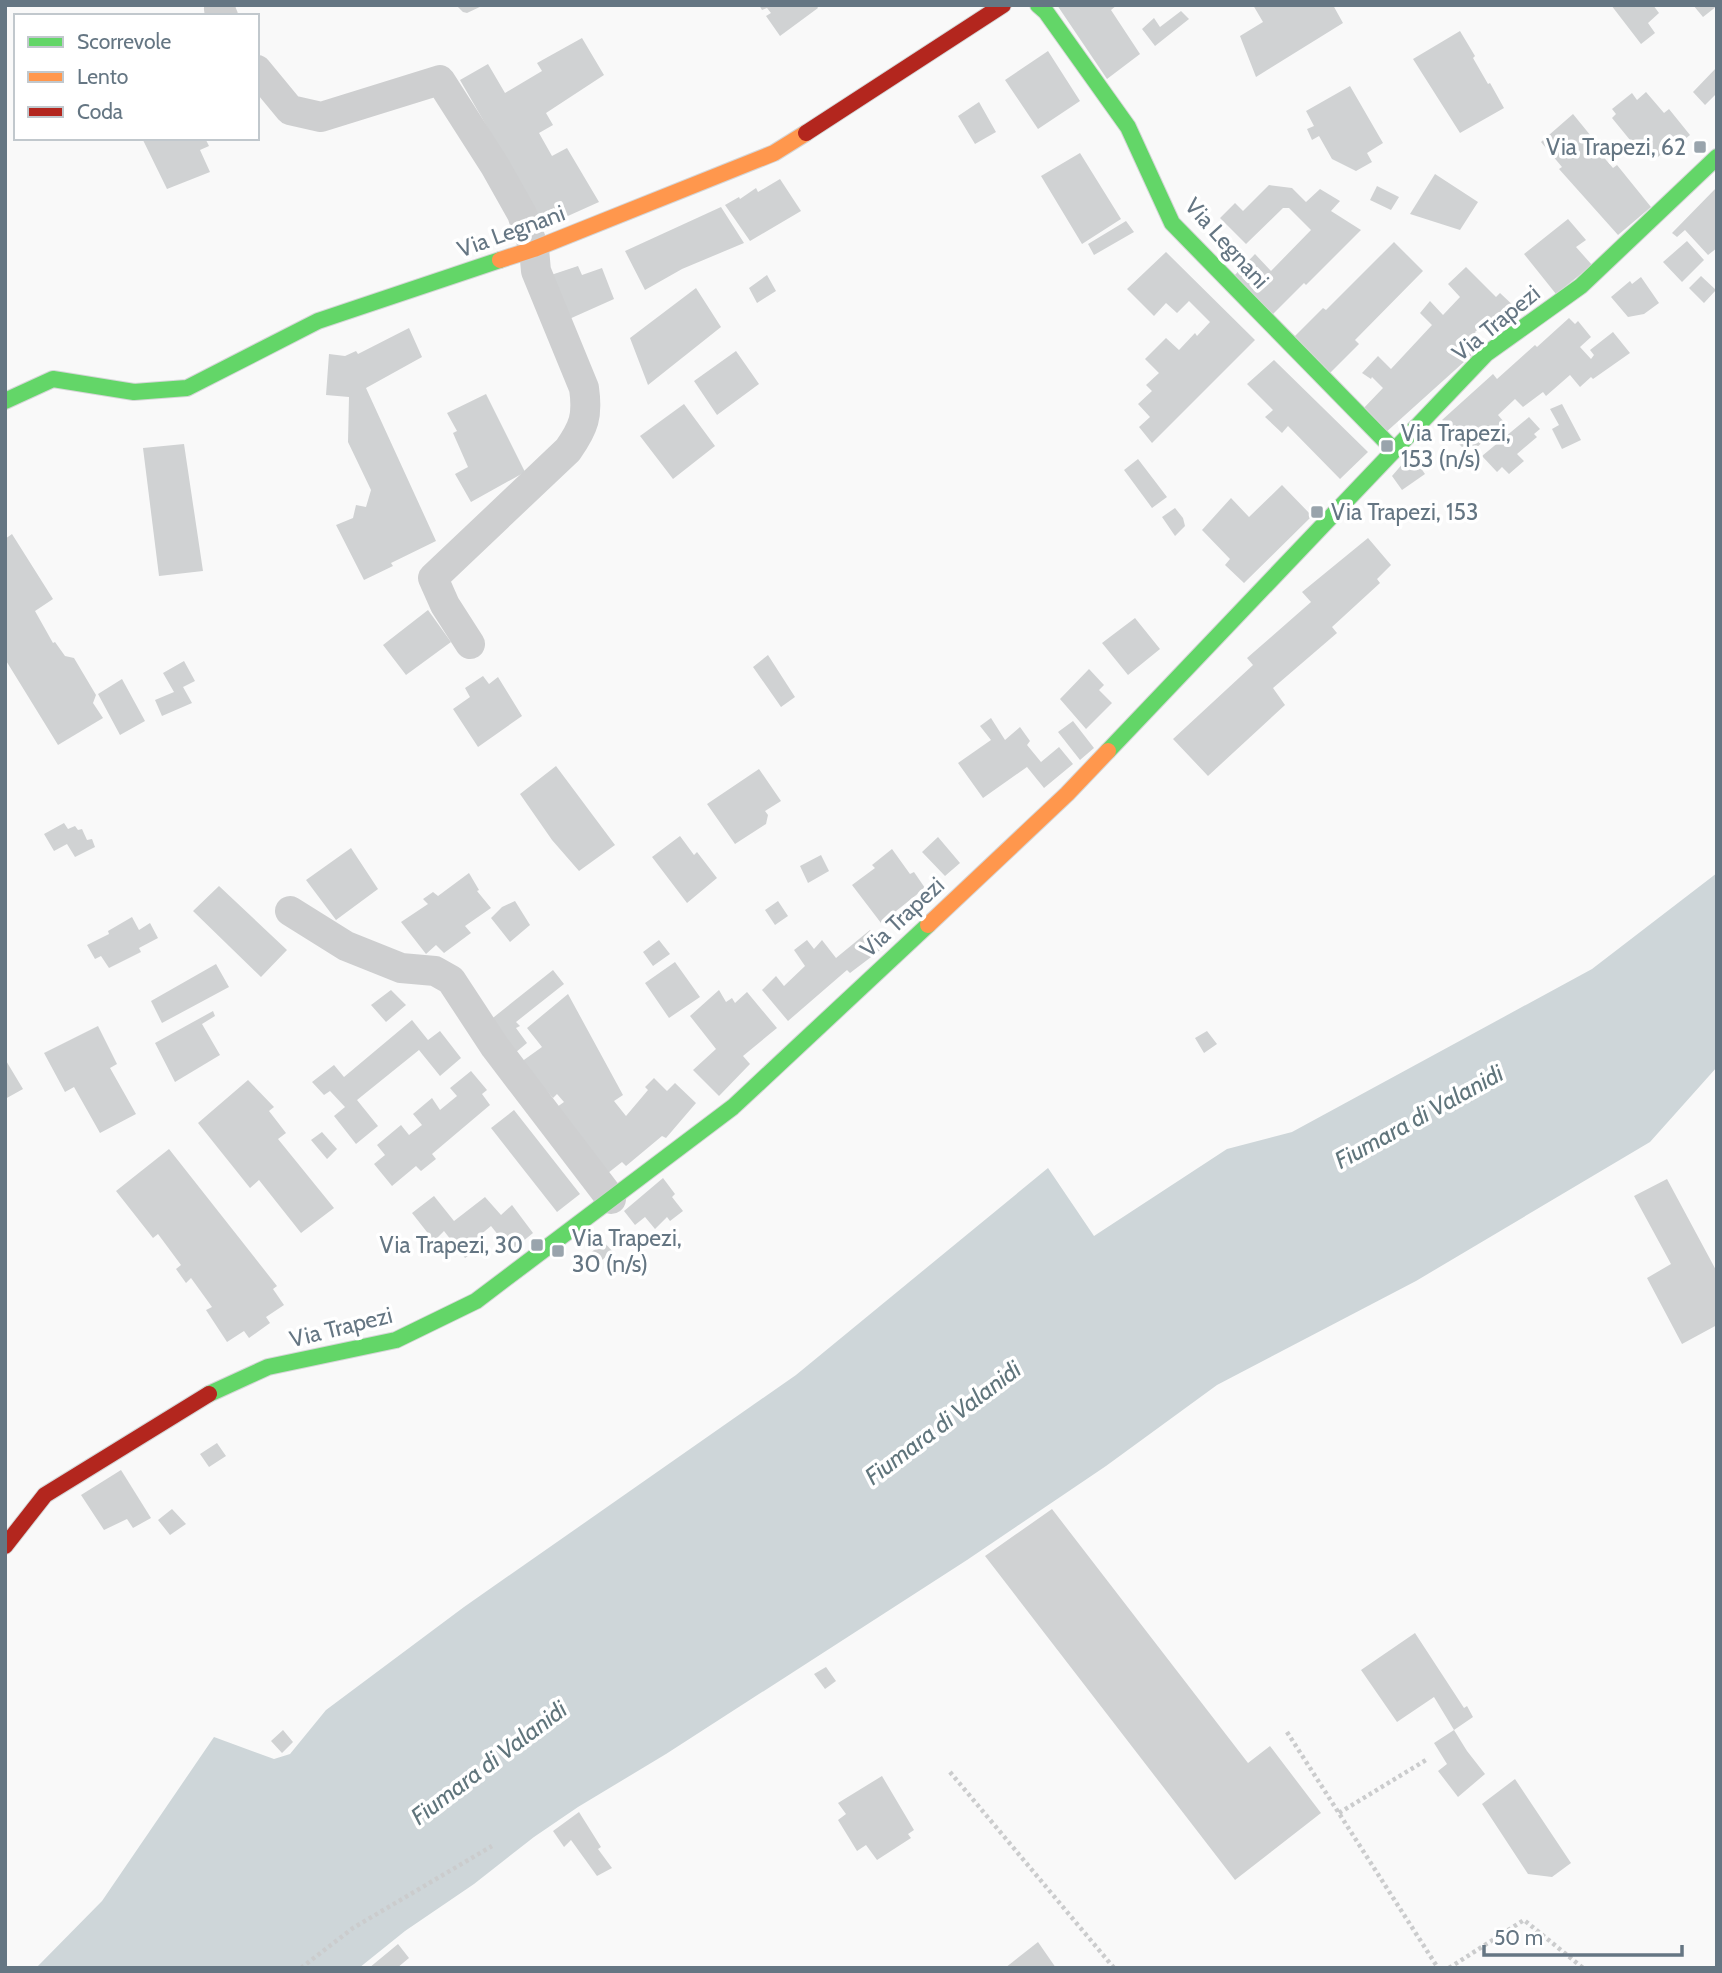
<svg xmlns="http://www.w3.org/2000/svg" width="1722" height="1973" font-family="Cabin,sans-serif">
	<rect width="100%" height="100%" fill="#f9f9f9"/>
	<path fill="#ced6d9" d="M1717,873V1067L1650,1142L1416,1281L1217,1385L1106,1466L967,1560L666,1754L578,1807L534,1837L474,1884L405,1931L359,1968H36L102,1901L214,1737L274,1759L290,1754L326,1710L464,1607L796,1375L1048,1168L1094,1236L1227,1149L1292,1132L1592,969Z"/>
	<path fill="#d0d2d3" d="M456,5H484L467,13L463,12Z
		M759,5H816L818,8L780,36L766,16L771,13L767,8L762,10Z
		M1057,5H1117L1111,10L1140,54L1107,79Z
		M1253,5H1333L1343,23L1256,77L1240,36L1263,22Z
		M1611,5H1653L1659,13L1648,23L1655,33L1641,44Z
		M1693,5H1717V6L1703,17Z
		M1181,11L1189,19L1155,46L1142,29L1154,18L1160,27Z
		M1460,31L1475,56L1473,58L1488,84L1490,83L1504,108L1460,133L1413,59Z
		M582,38L604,75L546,113L553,125L539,133L552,156L567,148L599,202L559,220L554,208L533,219L516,177L460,80L488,64L505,93L542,71L537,63Z
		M1048,51L1080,101L1038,129L1005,80Z
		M1717,67V93L1705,105L1693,92Z
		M1350,86L1383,143L1367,153L1372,162L1356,171L1332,159L1319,136L1312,140L1307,129L1314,126L1306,111Z
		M1646,92L1664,113L1669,109L1690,135L1679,144L1676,141L1658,157L1647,145L1639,151L1612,118L1616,114L1612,109L1632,93L1637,100Z
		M979,102L996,132L975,144L958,116Z
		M1573,114L1604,152L1600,153L1613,168L1617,165L1651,207L1618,235L1559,169L1562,167L1541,142Z
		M142,138H205L209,146L200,150L210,172L167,189Z
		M1080,153L1121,219L1082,244L1041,176Z
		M1435,174L1478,202L1460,230L1410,214Z
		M780,179L801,211L750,241L725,205L739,197L740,199L756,188L758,192Z
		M1269,185L1292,188L1306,202L1320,189L1340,201L1331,211L1361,230L1306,285L1304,283L1271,316L1232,278L1255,254L1271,271L1311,230L1289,208H1283L1246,244L1220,218L1235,203L1243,211Z
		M1377,186L1399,197L1391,210L1370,200Z
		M1717,187V248L1708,255L1685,230L1677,237L1672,233Z
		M721,207L744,243L682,269L645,290L625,251Z
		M1568,219L1586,240L1576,247L1592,265L1556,294L1524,254Z
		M1126,221L1134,232L1094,255L1088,244Z
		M1687,241L1704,260L1682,282L1663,262Z
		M1394,242L1423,271L1355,340L1359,344L1326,377L1290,341L1323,308L1326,310Z
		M1166,252L1255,340L1152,443L1139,427L1150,417L1138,404L1152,391L1146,385L1159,373L1145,359L1166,338L1179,350L1195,333L1197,336L1210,322L1189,301L1177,313L1166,303L1154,316L1127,289Z
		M578,266L582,275L602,268L614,299L567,320L551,275Z
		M1466,267L1496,297L1500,293L1517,309L1495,331L1485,322L1475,332L1485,343L1384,434L1360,412L1383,388L1372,377L1371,379L1362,373L1378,356L1391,369L1432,325L1420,313L1430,301L1443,315L1460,297L1448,284Z
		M767,275L776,291L757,303L749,288Z
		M1701,276L1716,290L1704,303L1689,288Z
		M1641,277L1659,303L1644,314L1628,317L1611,297L1630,281L1632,284Z
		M696,288L721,327L648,385L630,338Z
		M1569,318L1575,324L1578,321L1591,337L1580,347L1591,359L1594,355L1590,350L1613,332L1630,353L1593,379L1591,377L1580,387L1570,375L1546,396L1543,392L1523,407L1515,399L1498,415L1504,422L1475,449L1470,445L1465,450L1454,439L1461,435L1455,429L1453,431L1442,420L1493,374L1497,379L1535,345L1537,347Z
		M409,328L422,357L366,388L436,541L391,563L393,566L364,580L336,525L353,518L356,505L366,507L371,490L348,442L349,397L326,395L329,354L345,356L356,351L358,354Z
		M736,351L759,384L717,415L694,381Z
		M1274,360L1368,452L1340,479L1288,426L1282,433L1265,417L1273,410L1247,384Z
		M486,394L525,472L471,502L455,474L468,467L453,433L457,431L447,413Z
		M684,404L715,446L673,479L640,436Z
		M1562,404L1581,440L1562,449L1552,429L1559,425L1550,409Z
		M1529,417L1540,429L1534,434L1537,437L1517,454L1524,461L1509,474L1502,467L1497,472L1482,456Z
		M184,444L203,571L159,576L143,448Z
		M1411,454L1425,474L1402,490L1392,476Z
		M1138,459L1167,497L1152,508L1124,470Z
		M1282,485L1312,516L1244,583L1225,565L1230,559L1202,530L1231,498L1249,517Z
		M1175,508L1183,518L1185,526L1175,536L1162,517Z
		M12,534L53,599L35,611L53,643L55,642L65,656L74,658L96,695L93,703L103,718L58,745L5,659V539Z
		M1368,538L1391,565L1377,579L1380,583L1332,627L1337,633L1273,688L1285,705L1208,776L1173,739L1253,665L1247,658L1311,602L1302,592Z
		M428,610L451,642L406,675L383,645Z
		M1135,618L1160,649L1128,675L1102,643Z
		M768,655L795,697L781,707L753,667Z
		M184,661L195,681L183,687L192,703L162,716L155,700L174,692L163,673Z
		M1089,669L1104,685L1099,690L1112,703L1086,729L1060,699Z
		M483,676L489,684L498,677L522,716L478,747L453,709L470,697L465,688Z
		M122,679L145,721L120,735L98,694Z
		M991,718L1005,740L1020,727L1030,741L1027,745L1041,762L1059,747L1073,764L1044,788L1027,767L983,798L958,763L991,740L980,726Z
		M1073,721L1094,748L1080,760L1058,732Z
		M556,766L615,845L579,871L552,840L520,794Z
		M759,769L781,801L765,811L768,815L766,824L735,844L707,804Z
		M64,823L68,829L75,826L78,830L82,829L87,840L92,839L95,847L75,857L67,844L54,851L44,834Z
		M680,836L694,855L697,852L717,878L687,903L652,857Z
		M938,837L960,863L945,876L922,852Z
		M351,848L378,889L336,920L306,880Z
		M892,849L910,874L914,872L925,888L881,923L852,885L875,868L872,865Z
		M821,855L829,871L808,883L800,866Z
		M469,873L479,890L477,891L491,908L465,926L471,933L444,953L436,945L426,954L401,922L428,904L423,899L433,892L438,896Z
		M219,886L287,950L261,977L193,911Z
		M515,901L530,925L510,942L491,918L502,907Z
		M778,901L788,916L775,925L765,910Z
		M132,917L139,930L150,923L158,938L139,948L141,952L109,968L101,956L95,959L87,945L109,934L108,931Z
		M870,930L883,948L850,973L847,970L788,1021L762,990L776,976L784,986L805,966L794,950L807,940L814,949L822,940L836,958Z
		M659,940L670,954L653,966L643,952Z
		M675,962L700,997L669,1018L645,983Z
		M216,964L229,987L162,1023L151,1001Z
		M553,970L564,984L516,1022L520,1026L516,1028L527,1043L510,1057L484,1025Z
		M391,990L406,1005L386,1022L371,1005Z
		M719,990L726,1002L732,998L735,1003L747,992L777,1028L743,1056L750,1064L719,1096L693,1070L716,1049L690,1016Z
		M568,994L623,1095L614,1101L626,1116L648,1090L645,1087L654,1078L667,1091L675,1083L696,1103L666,1138L662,1136L626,1166L622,1162L608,1173L557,1107L564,1102L557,1094L553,1098L521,1062L542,1047L527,1028Z
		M213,1011L215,1016L202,1024L220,1055L175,1082L155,1043Z
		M412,1020L428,1040L440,1031L461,1058L440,1076L419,1050L357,1100L378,1126L356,1144L334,1116L345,1107L330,1091L324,1095L312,1082L334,1065L344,1077Z
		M98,1026L117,1064L110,1068L136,1114L100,1133L74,1087L65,1092L44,1053Z
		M1207,1031L1217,1044L1204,1053L1195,1038Z
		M5,1059L23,1089L5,1099Z
		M471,1071L487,1090L482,1094L490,1105L432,1154L436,1159L421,1171L416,1166L392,1186L374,1164L385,1155L377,1145L401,1125L409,1135L422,1125L413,1114L432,1098L440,1110L457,1096L450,1088Z
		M248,1080L274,1107L269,1111L286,1133L278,1139L334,1208L301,1233L259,1180L250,1188L198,1123Z
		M514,1110L580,1194L557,1212L491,1128Z
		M322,1132L337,1149L327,1159L311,1140Z
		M169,1149L277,1286L273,1289L284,1305L266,1317L270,1323L249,1338L244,1331L227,1342L206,1310L212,1307L191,1278L186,1283L176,1269L181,1265L158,1234L153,1238L116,1191Z
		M663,1178L675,1194L672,1197L683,1211L670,1221L667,1217L655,1229L645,1217L635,1225L624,1211Z
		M1667,1179L1717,1272V1325L1682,1344L1647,1278L1671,1264L1634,1196Z
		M434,1196L454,1221L485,1197L501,1215L512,1205L533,1233L511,1251L491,1226L473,1241L479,1248L465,1258L444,1231L434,1241L412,1213Z
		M604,1242L612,1251L599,1263L589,1254Z
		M217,1443L226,1456L209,1467L200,1454Z
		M121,1470L151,1518L133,1528L127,1519L104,1530L81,1495Z
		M172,1509L186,1524L170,1535L158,1520Z
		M1052,1509L1248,1763L1270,1746L1321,1813L1235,1880L985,1556Z
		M1415,1633L1464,1708L1467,1706L1473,1717L1454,1730L1434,1697L1397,1722L1361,1670Z
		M826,1667L836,1681L825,1689L814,1674Z
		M283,1730L293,1742L282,1753L271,1741Z
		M1454,1730L1467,1751L1485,1774L1458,1797L1438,1771L1447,1764L1434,1743Z
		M882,1776L914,1830L908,1834L911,1838L877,1860L866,1845L857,1851L838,1820L846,1814L838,1803Z
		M1515,1779L1571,1863L1552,1877L1528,1874L1482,1804Z
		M579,1812L601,1847L598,1849L612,1868L597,1876L571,1840L564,1847L553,1831Z
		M1038,1942L1056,1968H1005Z
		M398,1944L409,1958L397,1968H369Z"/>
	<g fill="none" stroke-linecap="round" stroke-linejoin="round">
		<defs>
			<path id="fast" d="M1038,5L1046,12L1128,127L1172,223L1394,450
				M5,401L53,379L134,392L187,388L318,321L500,260
				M1108,751L1486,354L1581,286L1717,157
				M209,1394L268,1367L396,1340L476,1301L733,1107L928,925"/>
			<path id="slow" d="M500,260L534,249L774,153L806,133
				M928,925L1067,794L1108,751"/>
			<path id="jam" d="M806,133L1003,5
				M5,1546L45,1495L209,1394"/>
		</defs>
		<use href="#fast" stroke="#d5d6d7" stroke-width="18"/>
		<use href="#slow" stroke="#d5d6d7" stroke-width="18"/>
		<use href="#jam" stroke="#d5d6d7" stroke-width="18"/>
		<path stroke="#cbcccd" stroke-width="4.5" stroke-dasharray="3.5 3.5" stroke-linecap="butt" d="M1287,1732L1438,1968
			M950,1772L1114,1968
			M1339,1813L1426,1760
			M301,1968L353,1928L492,1846
			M1449,1968L1524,1920L1583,1968"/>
		<path stroke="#cecfd0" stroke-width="30" d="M221,5L219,9L223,16
			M257,70L290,110L321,117L440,80L495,166L522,214L534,249L536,271L584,388C588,416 584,427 568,450L433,578L445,605L470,644
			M290,911L346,946L401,968L435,971L451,980L495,1047L611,1199"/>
		<use href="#fast" stroke="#63d668" stroke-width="16"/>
		<use href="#slow" stroke="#ff974d" stroke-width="16"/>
		<use href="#jam" stroke="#b3261e" stroke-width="16"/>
	</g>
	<g fill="#99a4ac" stroke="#fff" stroke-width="2.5">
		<rect x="1693" y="140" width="14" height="14" rx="3.5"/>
		<rect x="1380" y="439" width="14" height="14" rx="3.5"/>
		<rect x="1310" y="505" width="14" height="14" rx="3.5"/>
		<rect x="530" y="1238" width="14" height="14" rx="3.5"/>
		<rect x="551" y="1244" width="14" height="14" rx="3.5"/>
	</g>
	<g text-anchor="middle" stroke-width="7" stroke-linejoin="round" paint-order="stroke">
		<g font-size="23" fill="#657683" stroke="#fff" text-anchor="start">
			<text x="1686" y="155" text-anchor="end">Via Trapezi, 62</text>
			<text x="1401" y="441">Via Trapezi,<tspan x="1401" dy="26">153 (n/s)</tspan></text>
			<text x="1331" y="520">Via Trapezi, 153</text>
			<text x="572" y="1246">Via Trapezi,<tspan x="572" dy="26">30 (n/s)</tspan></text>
			<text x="523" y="1253" text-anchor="end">Via Trapezi, 30</text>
		</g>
		<g font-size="23" fill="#657683" stroke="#fff">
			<text transform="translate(511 231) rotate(-20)" y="8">Via Legnani</text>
			<text transform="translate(1227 243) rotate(48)" y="8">Via Legnani</text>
			<text transform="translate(1496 323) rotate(-39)" y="8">Via Trapezi</text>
			<text transform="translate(902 917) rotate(-43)" y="8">Via Trapezi</text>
			<text transform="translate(341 1327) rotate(-14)" y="8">Via Trapezi</text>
		</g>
		<g font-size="24" font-style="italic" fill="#60757c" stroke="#fff">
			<text transform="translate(1419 1117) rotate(-29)" y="8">Fiumara di Valanidi</text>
			<text transform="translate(943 1423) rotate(-37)" y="8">Fiumara di Valanidi</text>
			<text transform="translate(489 1763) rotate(-37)" y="8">Fiumara di Valanidi</text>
		</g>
	</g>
	<rect width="1722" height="1973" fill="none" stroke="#657683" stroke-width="14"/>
	<rect x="14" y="14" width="245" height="126" fill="#ffffff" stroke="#c1c8cd" stroke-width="2"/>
	<rect x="28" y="37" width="35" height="10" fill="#63d668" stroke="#c1c8cd" stroke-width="2"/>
	<text x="77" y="49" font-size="21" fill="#657683">Scorrevole</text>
	<rect x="28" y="72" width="35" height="10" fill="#ff974d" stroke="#c1c8cd" stroke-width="2"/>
	<text x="77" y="84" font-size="21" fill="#657683">Lento</text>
	<rect x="28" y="107" width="35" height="10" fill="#b3261e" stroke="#c1c8cd" stroke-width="2"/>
	<text x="77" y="119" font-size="21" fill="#657683">Coda</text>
	<path d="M1484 1945v10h198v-10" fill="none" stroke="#657683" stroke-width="3.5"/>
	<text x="1494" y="1945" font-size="21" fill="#657683" stroke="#ffffff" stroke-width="5" paint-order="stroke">50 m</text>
</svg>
